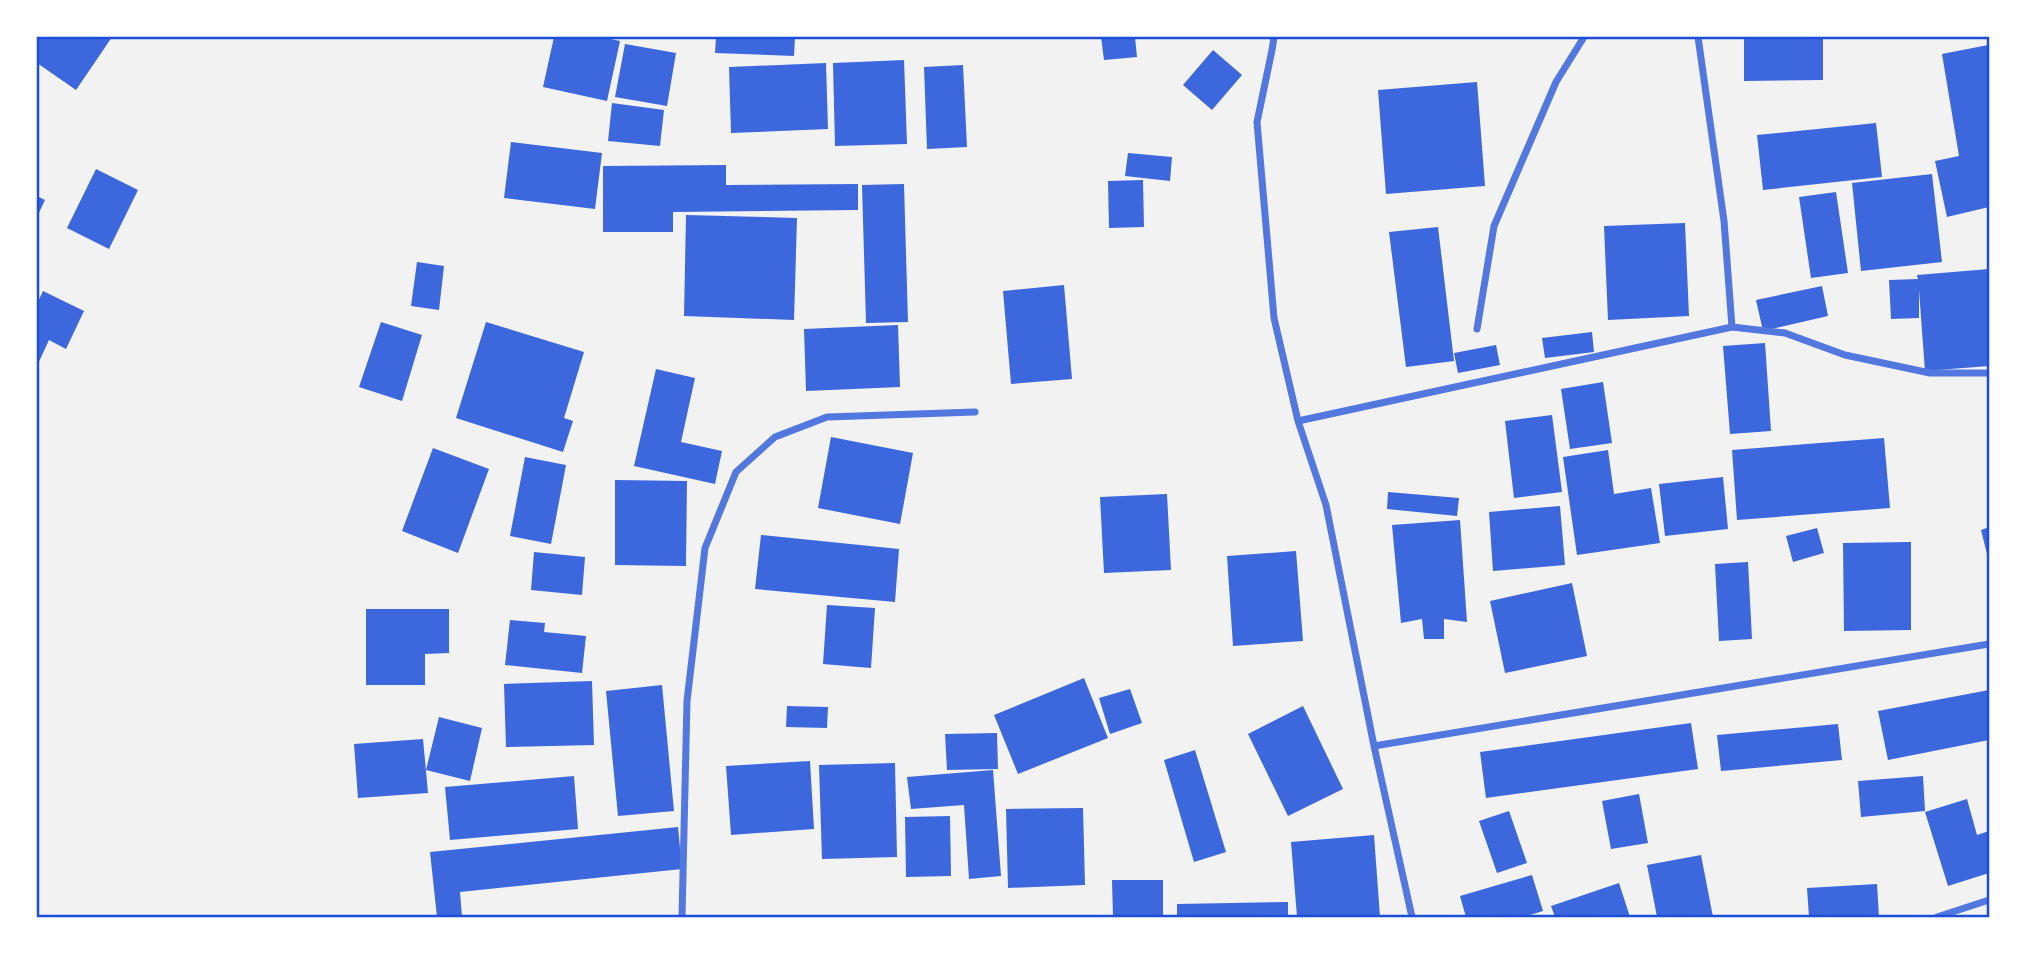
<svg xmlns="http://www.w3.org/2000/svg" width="2026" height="954" font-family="'Alegreya Sans',sans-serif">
	<rect width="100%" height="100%" fill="#f2f2f2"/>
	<path fill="#3d67dc" d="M37,37H112L76,90L37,63Z
		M554,37H602L620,41L607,101L543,87Z
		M716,37H795L794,56L715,53Z
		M1101,37H1135L1137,57L1104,60Z
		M1744,37H1823V80L1744,81Z
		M625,44L676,53L667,106L615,97Z
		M1988,45L1989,207L1947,217L1935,161L1959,156L1942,54Z
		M1213,50L1242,75L1212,110L1183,85Z
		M904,60L907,144L835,146L833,63Z
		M826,63L828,129L731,133L729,67Z
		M963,65L967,147L927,149L924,67Z
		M1477,82L1485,186L1386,194L1378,90Z
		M612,103L664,110L660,146L608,141Z
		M1876,123L1882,177L1763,190L1757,135Z
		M511,142L602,153L595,209L504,198Z
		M1128,153L1172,157L1170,181L1125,176Z
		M726,165V185L858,184V210L673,212V232H603V166Z
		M96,169L138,190L109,249L67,228Z
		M1932,174L1942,262L1861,271L1852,183Z
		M1143,180L1144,227L1109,228L1108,181Z
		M904,184L908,322L866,323L862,185Z
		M1836,192L1848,273L1811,278L1799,197Z
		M37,196L45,200L37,217Z
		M686,215L797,218L794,320L684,316Z
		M1685,223L1689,316L1608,320L1604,226Z
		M1438,227L1454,361L1406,367L1389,232Z
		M417,262L444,266L439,310L411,306Z
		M1989,269V366L1925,371L1919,290V318L1891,319L1889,280L1918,279L1917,275Z
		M1064,285L1072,379L1011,384L1003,291Z
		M1822,286L1828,316L1763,331L1756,300Z
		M43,291L84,311L66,349L49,340L37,366V304Z
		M381,322L422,335L402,401L359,387Z
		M486,322L584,352L564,418L573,421L563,452L456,418Z
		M898,325L900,387L806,391L804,329Z
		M1592,332L1594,352L1545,358L1542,338Z
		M1765,343L1771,431L1730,434L1723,346Z
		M1496,345L1500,365L1458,373L1454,353Z
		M656,369L695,378L681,442L722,451L715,484L634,466Z
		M1603,382L1612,443L1570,449L1561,389Z
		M1552,415L1562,492L1514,498L1505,421Z
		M831,437L913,453L900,524L818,508Z
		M1884,438L1890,508L1737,520L1732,450Z
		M433,448L489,469L458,553L402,531Z
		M1608,450L1614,494L1651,488L1660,543L1577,555L1563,457Z
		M525,457L566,465L551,544L510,536Z
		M1723,477L1728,529L1665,536L1659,484Z
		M615,480L687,481L686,566L615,565Z
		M1388,492L1459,498L1457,516L1387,509Z
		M1167,494L1171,570L1104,573L1100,497Z
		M1560,506L1565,565L1493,571L1489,512Z
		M1460,520L1467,622L1444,619V639H1424L1422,619L1401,623L1392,525Z
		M1989,527V558H1988L1981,530Z
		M1817,528L1824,553L1793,562L1786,536Z
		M761,535L899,549L895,602L755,589Z
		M1911,542V630L1844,631L1843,543Z
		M1296,551L1303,641L1233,646L1227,556Z
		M534,552L585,557L582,595L531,590Z
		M1748,562L1752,639L1719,641L1715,564Z
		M1572,583L1587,656L1505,673L1490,601Z
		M827,605L875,608L871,668L823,664Z
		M366,609H449V653L425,654V685H366Z
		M510,620L545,623L544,632L586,636L582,673L505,665Z
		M1084,678L1108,738L1018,774L994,715Z
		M592,681L594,745L506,747L504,684Z
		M662,685L674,811L618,816L606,691Z
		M1130,689L1142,723L1110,734L1099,698Z
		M1989,690V740L1888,760L1878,711Z
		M787,706L828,707L827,728L786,727Z
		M1303,706L1343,789L1288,816L1248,734Z
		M439,717L482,728L470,781L426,770Z
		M1691,723L1698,769L1486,798L1480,752Z
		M1838,724L1842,760L1721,771L1717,735Z
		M997,733L998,769L947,770L945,734Z
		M423,739L428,793L358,798L354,744Z
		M1195,750L1226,852L1194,862L1164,760Z
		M810,761L814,829L731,835L726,766Z
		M895,763L897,857L822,859L819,765Z
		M993,770L1001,876L969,879L964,805L911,809L907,777Z
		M574,776L578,829L450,840L445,787Z
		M1923,776L1925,811L1861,817L1858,781Z
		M1639,794L1648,843L1611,849L1602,801Z
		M1967,799L1977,835L1989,831V873L1948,886L1925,812Z
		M1083,808L1085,885L1008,888L1006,809Z
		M1509,811L1527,863L1497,873L1479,821Z
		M950,816L951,876L906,877L905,817Z
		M678,827L682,869L460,892L462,917H437L430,852Z
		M1374,835L1380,917H1297L1291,842Z
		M1701,855L1713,917H1657L1647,865Z
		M1532,875L1543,911L1523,917H1466L1460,896Z
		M1112,880H1163V917H1113Z
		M1619,883L1630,917H1555L1551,906Z
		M1877,884L1879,917H1809L1807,888Z
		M1288,902V917H1177V904Z"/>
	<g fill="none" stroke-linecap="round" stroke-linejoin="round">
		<path stroke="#5277de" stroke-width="7" d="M1274,37L1272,50L1257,122L1274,318L1298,421L1326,505L1374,746
			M1698,37L1724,221L1732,327
			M1477,329L1494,226L1556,82L1584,37
			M1298,421L1732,327L1785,333L1845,355L1930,373H1989
			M682,917L687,701L705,548L736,472L775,437L827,417L975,412
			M1412,917L1374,746L1989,644
			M1937,917L1989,900"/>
	</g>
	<rect width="2026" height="954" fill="none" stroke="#ffffff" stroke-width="77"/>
	<rect x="38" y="38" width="1950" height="878" fill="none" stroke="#1d4ed8" stroke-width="2.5"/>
</svg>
